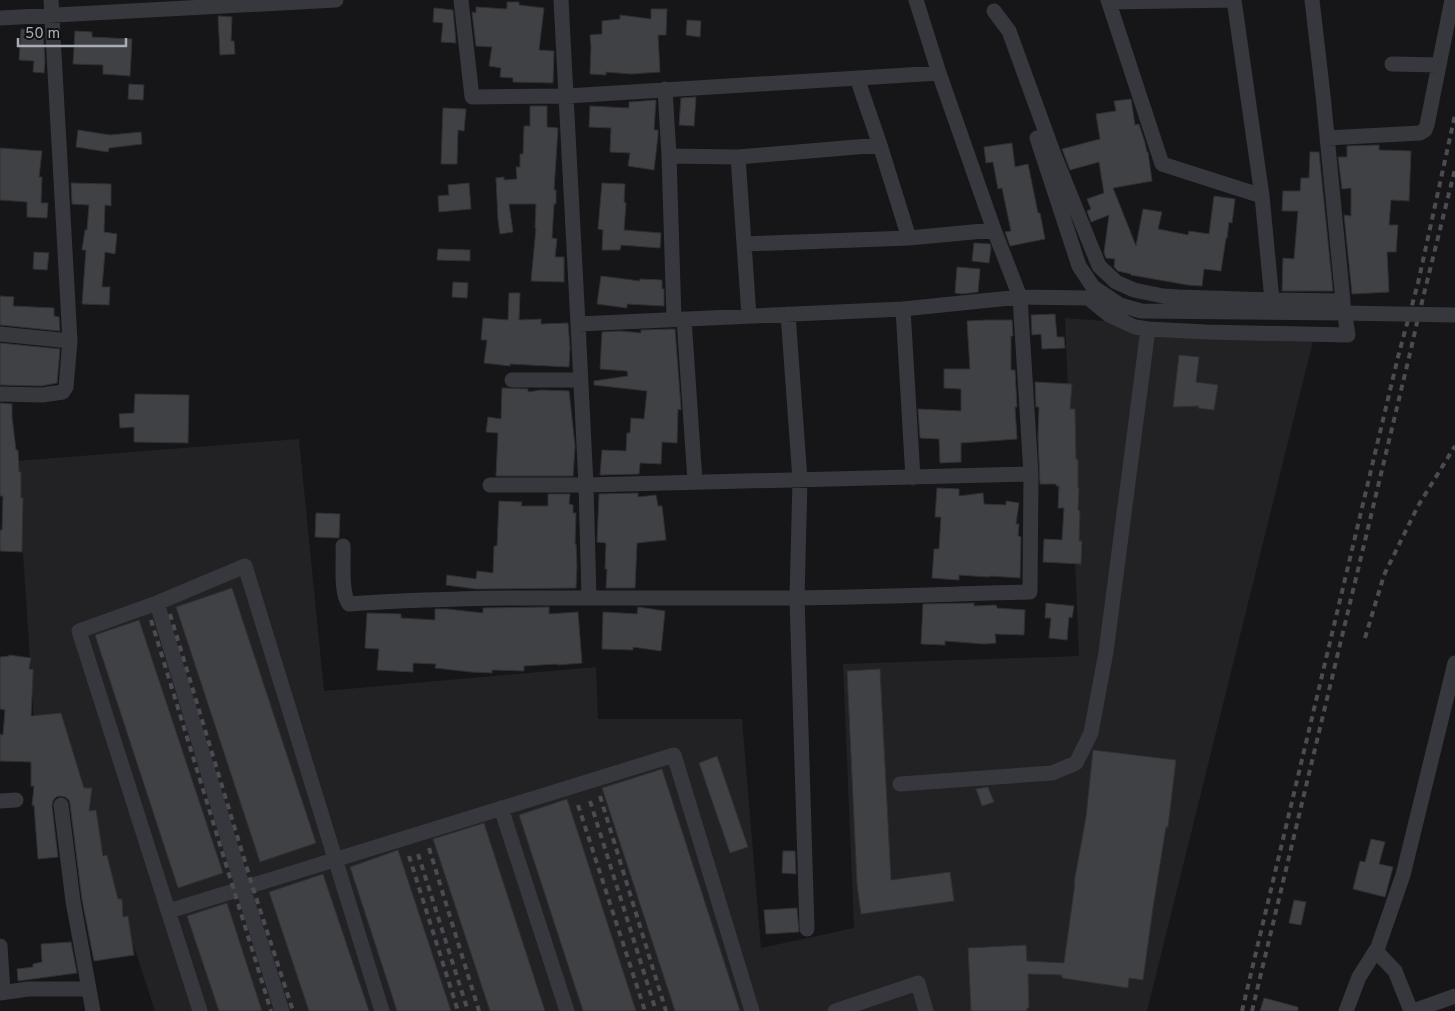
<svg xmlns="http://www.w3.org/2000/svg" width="1455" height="1011" font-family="Overpass,sans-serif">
	<rect width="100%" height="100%" fill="#161618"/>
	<path fill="#222225" d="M1065,318L1314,337L1147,1011H155L60,721H34L17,461L299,439L324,691L596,667L598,719H742L761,948L854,928L843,664L1079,656Z"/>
	<path fill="#404145" stroke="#303034" d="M507,2H519V5L544,8L539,50L554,51L553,83L513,82V78L500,77L501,68L489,66L492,47L476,46L472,12L476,13V7L507,9Z
		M434,8L453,10L456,43L441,42L443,23L433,22Z
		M651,9H667L666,35H658L660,72L631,74L606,72V75L590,74L591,47L590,35L602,34V21L620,19V15L651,19Z
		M218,16L232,17L231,41H234L235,54L220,55Z
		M687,20L701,21L700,37L686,35Z
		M21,29L43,30L45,61L44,73L33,72L34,61L19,60Z
		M75,31L92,32V37L132,39L130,76L103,74V65L73,64Z
		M129,84L144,85L143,100L128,99Z
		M696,97L694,126L679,125L681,98Z
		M1131,99L1135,125L1139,124L1145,143L1147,152H1148L1152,181L1113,188L1136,246L1143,209L1162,212L1158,229L1188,235L1189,231L1209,234L1214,196L1235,199L1232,223L1229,222L1227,238H1226L1221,271L1204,269L1202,286L1188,285L1131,275V274L1118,271L1114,267L1115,259L1106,258L1104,253L1109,215L1091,222L1087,211L1091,209L1087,199L1104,193L1099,162L1070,170L1062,149L1100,139L1096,114L1116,111L1114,101Z
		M656,100L654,130H658V136L654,170L628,166L630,153L610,152L611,128L589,127L590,106L629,108V102Z
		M530,106H547V127L558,128L554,190H556V204H554L552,238L557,239L555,257H564V282L531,281L536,228H535L536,204H509L513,232L500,234L498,220L496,178L504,177V180L517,179L516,167H520V154H523L524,126H530Z
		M443,108L466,109L464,131L458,130L457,164H441Z
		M78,130L110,135L141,132L142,144L109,148L108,152L76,147Z
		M1012,143L1015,167L1028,164L1038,213H1040L1045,239L1010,246L1005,232L1011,231L1002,188L998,189L993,162L986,163L984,147Z
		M1379,145V150L1411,151L1409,201L1391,200L1389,225H1398L1396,252H1387L1389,292L1352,294L1344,215L1351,216V188L1342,189L1338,157H1347V146Z
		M0,148L42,151L39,177H42L41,203H48L47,218L27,217V202L0,200Z
		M1310,152H1319L1333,291H1282L1283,258L1294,259L1298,211H1282L1283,191H1300L1301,178H1309Z
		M71,183L111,184V206L105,205L104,232L117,234L115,254L105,252L102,287H110L109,305L82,304L86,250H82L85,230H87L89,205L72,204Z
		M469,183L471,209L439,212L438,196L449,195L448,185Z
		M602,183L625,184L624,202L626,203L624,230L661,233L660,248L621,245L620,250H602L603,230L598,229Z
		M974,243L990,244L991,248L989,263L972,261Z
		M438,249L470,250V261L437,260Z
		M34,252L49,253L47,270L33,269Z
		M957,267L980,269L978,292L962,294L955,293Z
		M601,276L640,281V279L662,280V289H664V306L627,304V308L597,304Z
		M453,282L468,283L467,298L452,297Z
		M509,293H520L519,320L541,319V324L568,323L570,348L569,367L510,364V366L484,363L487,340H481L483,318L508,320Z
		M0,296L14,297L13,306L54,308V316L59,317L60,331L0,325Z
		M1055,314L1057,337H1064L1065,348L1042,349L1041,334L1032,335L1031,315Z
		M988,320H1012L1013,336H1011V370H1015L1017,407H1015L1017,439L961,443V462L940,463L939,439L920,438L918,409L961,411V389L944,388V369H970L967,321Z
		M675,329L681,408V410L678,409L677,443L662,442L661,464L640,463L639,474L600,475L602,450L626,451L627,433H630L631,418L644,419L647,391L594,385V381L628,376L627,371L600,369L602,332L620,331L641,333V330Z
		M0,343L60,349L57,383L41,386L0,385Z
		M1179,355L1199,357L1196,382L1218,385L1214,410L1198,408L1199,406L1173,407Z
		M1035,382L1072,384L1070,409H1075L1076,459L1078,460V488H1079L1078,510L1080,511L1079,541H1082L1081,564L1043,562L1044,539L1062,540L1064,508H1058L1059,486H1056V484H1040L1038,437L1039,407H1036Z
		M502,388L528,389V392L541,390L569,391L575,446L573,476H496L498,433L486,432L488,417L501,419Z
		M135,394L189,395L188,443L134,442V427L120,428L119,414L134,413Z
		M0,403L12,404V417L16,450H18L19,472H21V498H23L22,552L0,551V530H2L3,496H0Z
		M937,488L959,489V496L983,493L984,504L1006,505V501L1019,503L1016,524H1019L1018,536L1021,537L1020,578L990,576L989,577L959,575V580L932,578L934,549H939L941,517H935Z
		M638,493V497L656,495L658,506H662L666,540L637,543L635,588H606L607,569H605L606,543L597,542L599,495V494Z
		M548,494H570L569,504L573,505V513H576L575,544H576L577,565L576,588L476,589L446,585L447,575L476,579L477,571L493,573L494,546H497L499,501L522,502L521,506H548Z
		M316,513L340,514L339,538L315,537Z
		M232,588L316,843L260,862L176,607Z
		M974,603V606L996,605L997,608L1025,610L1024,635L995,634L996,643L984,644L945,641V645L921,644L923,604Z
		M1046,603L1074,606L1072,618L1069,617L1067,640L1049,638L1051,618H1045Z
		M549,607V614L578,612L582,663L557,665V664L524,666V671L492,670V673L471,672L435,668L436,664L413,663V672L377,670L379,649L365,648L367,613L401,614V618L435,620V609H447L483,613V608Z
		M638,607L665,611L661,651L633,647V650L602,649L603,612L637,614Z
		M139,620L223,873L178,888L95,635Z
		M9,655L31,658L29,669H33V676L31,716L61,713L84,788H92L89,811L96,810L103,856L107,855L118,899H122L123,917L128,916L134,955L94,961L82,900L70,804L69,800L65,797L60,796L56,797L53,801L52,806L58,857L38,859L34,805L32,806L34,786H31V762L0,761V734L3,735L5,710L0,709V657L9,656Z
		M880,669L891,880L950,872L954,901L861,914L857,884L847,671Z
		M1093,750L1176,760L1168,827H1166L1153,908L1143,980L1129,978L1128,988L1062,978V975L1028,974L1029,1008H1027V1011H971L968,948L1026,945L1027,961L1064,963L1075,883H1074L1086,817Z
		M717,756L748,847L730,853L699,763Z
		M662,769L740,1011H675L602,788Z
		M988,787L994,802L982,806L976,789Z
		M567,799L636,1011H583L519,815Z
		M484,823L545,1011H490L433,839Z
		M1371,839L1385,842L1379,864L1393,867L1385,897L1353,889L1360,861L1365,862Z
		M398,850L451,1011H397L350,867Z
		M783,851H795L796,874L782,873Z
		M323,874L369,1011H309L269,892Z
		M1294,900L1306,902L1301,925L1289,923Z
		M227,903L262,1011H219L187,916Z
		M797,908L799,932L766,934L764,910Z
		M71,942L77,973L18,981L17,969L33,967V964L42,962L41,944Z
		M1264,998L1298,1007V1011H1260Z"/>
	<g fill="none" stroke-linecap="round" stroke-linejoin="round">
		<path stroke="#37383d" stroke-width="15" d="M461,0L472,97L567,96L939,73
			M561,0L578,324L903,309L1020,297L1088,298L1109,315L1135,327L1148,329L1106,652L1091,733L1076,763L1052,773L900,784
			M1108,0L1162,164L1262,196L1272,300
			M1109,2L1234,0L1262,196
			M994,11L1009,31L1053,152L1099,266L1116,282L1134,290L1163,296L1178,297L1272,300L1343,301L1323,95L1312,0
			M0,18L336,0
			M1392,64L1439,65
			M857,78L880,145L909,238
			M665,89L669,156L674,319
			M1037,138L1079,266L1093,287L1120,305L1141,311L1343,313
			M1327,138L1420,133L1425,130L1427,125L1452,0
			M669,156L738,157L880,145
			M738,157L749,316
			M745,244L909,238L994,230
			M903,309L913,478
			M788,314L800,480L797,598L807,929
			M684,319L695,481
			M578,324L586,485L589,598
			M1148,329L1206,332L1348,335L1343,304
			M0,334L70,341L51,0
			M512,380H580
			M0,394L42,395L63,392L66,387L70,341
			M490,485H586L1031,474
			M343,546C344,561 340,592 349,604C498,594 647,599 795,598C873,597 952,594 1030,592L1031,474L1020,297L994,230L939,73L916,0
			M157,603L243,888L282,1011
			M0,801L16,800
			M61,805L73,901L93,1011
			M501,808L567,1011
			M169,911L674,755L752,1011
			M0,946L3,992
			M1376,951L1395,971L1411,1011
			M0,993L28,989H89
			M200,1011L79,631L157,603L245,566L382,1011
			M835,1011L918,983L926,1011
			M1346,1011L1359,977L1378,947L1403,875L1455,663
			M1413,1011L1455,996"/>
		<path stroke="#4a4c52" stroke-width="4" stroke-dasharray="6 5" stroke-linecap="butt" d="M170,614L252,885L293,1011
			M151,620L271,1011
			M1365,638L1384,575L1418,506L1455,446
			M600,796L666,1011
			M590,801L656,1011
			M578,805L645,1011
			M429,848L479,1011
			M418,854L468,1011
			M409,856L458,1011
			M1242,1011L1398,357L1418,283L1455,115
			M1252,1011L1411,349L1418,318L1455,169"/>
		<path stroke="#37383d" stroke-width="15" d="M1343,313L1455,315"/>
	</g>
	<path d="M18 38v8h108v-8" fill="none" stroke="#a8adb8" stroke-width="2.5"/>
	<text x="25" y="38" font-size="15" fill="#a8adb8" stroke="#111113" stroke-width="4" paint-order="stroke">50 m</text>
</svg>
